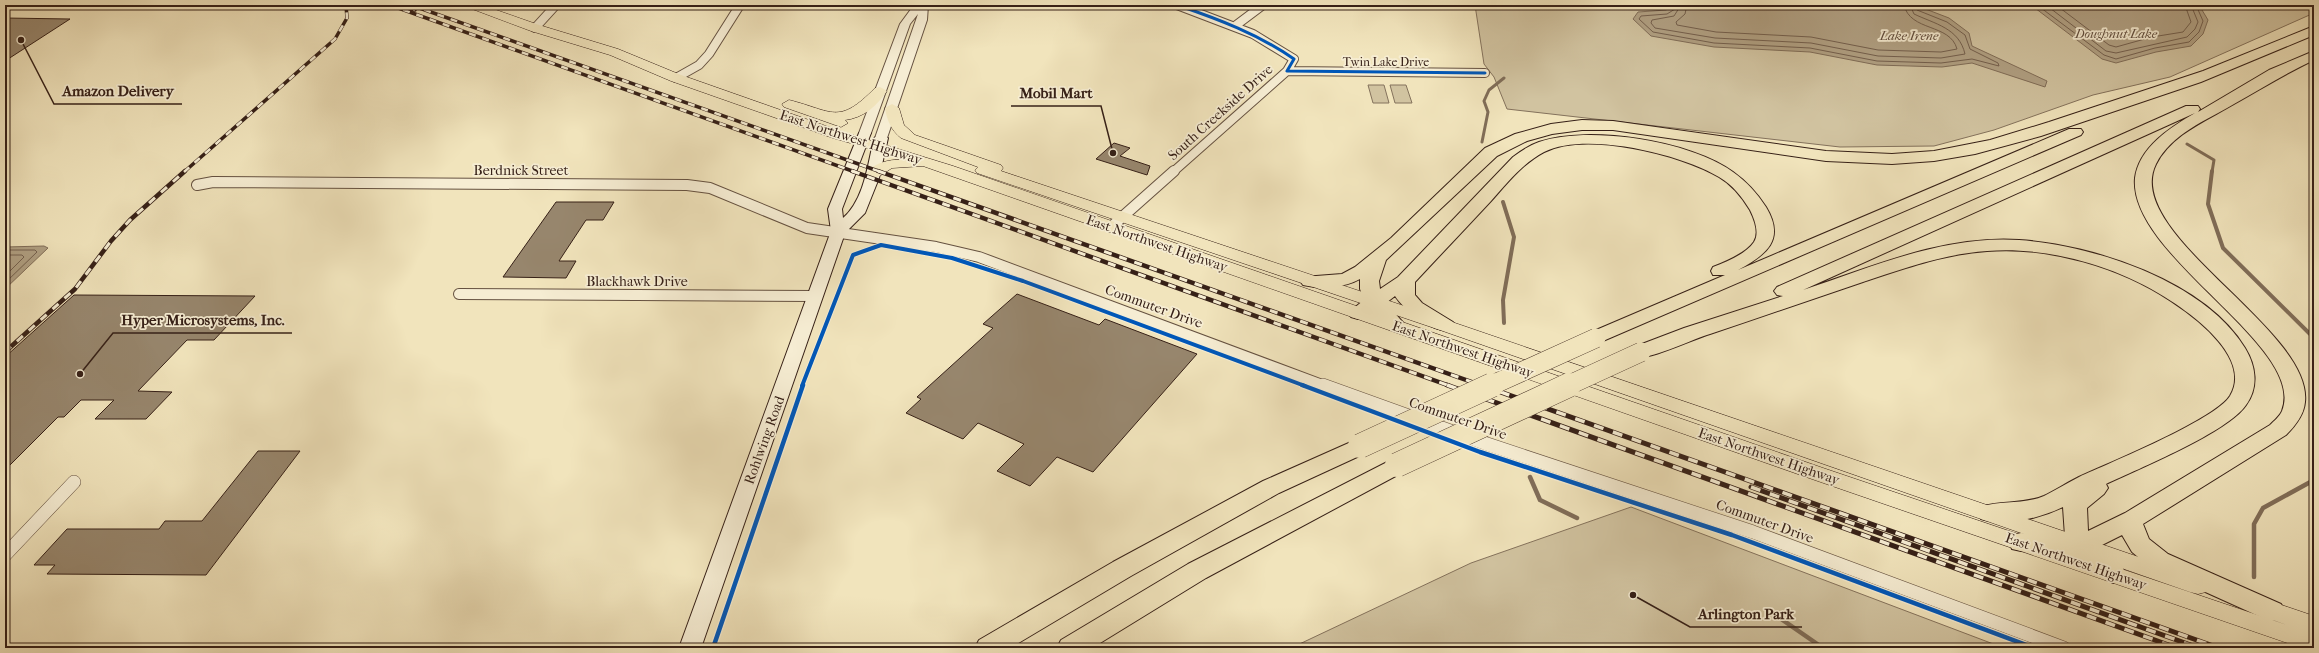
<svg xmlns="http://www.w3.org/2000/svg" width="2319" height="653" font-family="'IM FELL French Canon',serif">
	<rect width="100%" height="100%" fill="#f1e4bc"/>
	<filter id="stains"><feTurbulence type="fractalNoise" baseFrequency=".005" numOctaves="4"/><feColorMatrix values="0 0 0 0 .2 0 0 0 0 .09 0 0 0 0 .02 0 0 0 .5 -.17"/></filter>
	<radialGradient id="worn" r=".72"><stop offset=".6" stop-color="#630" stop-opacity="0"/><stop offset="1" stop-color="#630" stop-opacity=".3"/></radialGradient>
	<path fill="#d1c3a0" stroke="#84725c" d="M1475,5H2314V13L2170,77L2093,95L1994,130L1934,146L1840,147L1507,109L1494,77L1484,64Z
		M1368,85H1384L1389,103H1373Z
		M1390,85H1406L1412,103H1395Z
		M1631,507L2004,648H1291L1471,563Z"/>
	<path fill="#b1a184" stroke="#806d58" d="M1674,5H1915L1949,18L1969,33L1972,46L2047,81L2045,87L1972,63L1942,67L1877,65L1810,52L1714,47L1651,36L1633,19L1638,12L1666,10Z
		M2031,5H2199L2208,20L2203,34L2191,46L2156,52L2116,63L2102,59Z
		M44,246L48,248L5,289V247Z"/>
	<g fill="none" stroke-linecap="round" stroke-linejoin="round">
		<path stroke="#74604e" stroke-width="1" d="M1676,5L1675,9L1667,14L1641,16L1639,19L1653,32L1714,43L1810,48L1877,61L1941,63L1972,59L1999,66L1998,63L1970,49L1965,35L1947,22L1917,10L1915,5
			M1681,5L1674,16L1652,20L1651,23L1655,28L1715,38L1811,43L1878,56L1941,58L1965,54C1959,28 1935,24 1914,14L1910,5
			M1687,5L1685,14L1676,22L1677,25L1716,32L1811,37L1878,50L1941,52L1957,49C1950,23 1910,32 1904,5
			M2037,5L2104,55L2116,59L2155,48L2189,42L2199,32L2203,21L2196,5
			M2046,5L2106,51L2116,53L2187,37L2195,29L2198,22L2191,5
			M2056,5L2109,45L2116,47L2152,37L2183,32L2191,22L2185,5
			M5,250H35L37,252L5,283
			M5,255H22L24,257L5,276"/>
		<path stroke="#806d58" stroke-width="3" d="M1482,142L1488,112L1484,101L1489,90L1504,78
			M2187,144L2214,160L2212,172"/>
		<path stroke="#806d58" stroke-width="4" d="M2212,171L2208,204L2223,248L2314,338
			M1503,202L1514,237L1503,300L1504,323"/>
		<path stroke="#806d58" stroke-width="4.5" d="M1530,477L1540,500L1577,518
			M2254,577V524L2263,508L2314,480
			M1777,616L1823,648"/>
	</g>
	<path fill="#97866d" stroke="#362017" d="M5,18L70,19L5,61Z
		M1114,143L1130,148L1120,156L1150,166L1147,175L1096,159Z
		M556,202H614L603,220H586L559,261H576L566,278L503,277Z
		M1017,294L1099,325L1105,319L1197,354L1093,472L1057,457L1030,486L997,471L1024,444L978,423L963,439L906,413L921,399L917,397L993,328L983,324Z
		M74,295L255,296L214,340H187L138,391L172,392L146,419H95L114,400H81L64,417H58L5,470V357Z
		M258,451H300L206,575L47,574L55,565H34L67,529H159L165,521H202Z"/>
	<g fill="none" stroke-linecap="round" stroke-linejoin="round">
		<defs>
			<path id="minor-far2" d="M1235,26L1263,5
				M535,28L556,5
				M1287,71L1485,73
				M676,78L699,65L709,54L740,5
				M1173,172L1287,71L1294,59L1253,34L1177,5"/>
			<path id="minor-far1" d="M197,185L213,182L687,185L710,188L807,228L936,247L979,257L1325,386
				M1111,227L1174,171
				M459,294L815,296"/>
			<path id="minor" d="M1323,385L1484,443L1753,532L2064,648
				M5,555L74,482"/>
			<path id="tertiary" d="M914,5H928L927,20L887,138L881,141L875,138L918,14L910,24L871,133L869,135H861L859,133L900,24Z"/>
			<path id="secondary" d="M865,129L871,133L842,209L843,218C864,200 868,164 874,138L881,134L888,138L879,178L865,213L845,233L701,648H679L831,231L828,209L859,133Z"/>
			<path id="primary" d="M465,5H482L539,25L618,49L681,75L843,132L953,166L1823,468L2287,625L2253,613L2250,607L2253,601L2261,598L2314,616V648H2302L1809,478L923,166L892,168L878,177H868L866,174C875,161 891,160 905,159L833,138L671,81L610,55L531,31L467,7Z
				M880,87L887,91C877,106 863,118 845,120L848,123L841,127L784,107L782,104L789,100C833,111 838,126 875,88Z
				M892,104L899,108L904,125L915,135L1001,165L1003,168L1001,171L1452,322L2206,580L2209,586L2206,592L2198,594L2190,592L1440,330L977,173L975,170L978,167L901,138C891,130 887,120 885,108Z"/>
			<path id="motorway" d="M2314,26V35L2201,82L2041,136L1975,154L1934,161L1892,164L1826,161L1613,130H1582L1552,134L1527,141L1497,156L1386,260L1379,281L1380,289L1398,277L1513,157C1521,151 1530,145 1539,142C1589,125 1691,141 1733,172C1747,182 1757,193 1766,207C1786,240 1766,255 1738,270L2069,129H2081L2083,132L2081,135L1596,344L1589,343L1586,338L1589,333L1725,275H1713L1711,271L1713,267C1726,262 1746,254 1754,242C1760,233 1754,218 1750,210C1742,197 1733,185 1719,177C1681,154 1586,131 1544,152C1523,163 1507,183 1491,201C1466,228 1440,255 1415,282V295L1422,303L1453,322L1456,326L1453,330C1435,335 1405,311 1395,296L1386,303L1406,326L1403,330C1389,334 1381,323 1372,312L1358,319L1351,317L1348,313L1364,300L1360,289V279C1344,288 1321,289 1303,285L1300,281L1303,277L1342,274L1355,267L1391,238L1485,148L1515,134L1551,124L1582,120L1613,121L1826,151L1892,154L1934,151L1990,140L2049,122L2203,71Z
				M2314,51V60C2286,73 2261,89 2234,104C2207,120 2171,134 2156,164C2121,234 2313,329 2305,402C2304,415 2295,426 2286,435L2143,524L2149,539L2168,554L2281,604L2285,611L2281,618L2272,621L2263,618L2150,567L2132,552L2122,535L2096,548L2122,566L2125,573L2122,580L2113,583L2093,572L2073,555L2021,551L2012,549L2009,542L2012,535L2021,533L2065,536L2063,507C2040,518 2006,527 1981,519L1977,513L1981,507C2001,500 2023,505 2044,496C2056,490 2067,483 2079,477C2109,463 2215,420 2230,396C2252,359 2197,318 2171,301C2120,267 2049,246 1987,251C1943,254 1902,269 1860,283C1810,300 1760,317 1710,334C1693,339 1648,361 1634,357L1631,352L1634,347L1684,328L1783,296L1777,295L1774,291L1777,287L2186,106H2198L2200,109L2198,112L2269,70ZM2195,113C2171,127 2139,147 2135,178C2128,256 2308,346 2282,411C2280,416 2274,421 2270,425L2125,513L2088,531L2087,508L2104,494L2108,488L2106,484C2138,469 2228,432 2246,405C2259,387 2256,366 2245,348C2204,281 2093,245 2019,240C1944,235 1872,267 1803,290Z
				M1360,438L1368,440L1371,446L1368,452L1279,493L1131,576L1010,648H975L979,640L1113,562L1263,481Z
				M1397,457L1405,459L1408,465L1405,471L1206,578L1092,648H1057L1061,640L1188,564Z"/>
		</defs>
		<use href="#minor-far2" stroke="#655140" stroke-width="10"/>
		<use href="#minor-far1" stroke="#655140" stroke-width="12"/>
		<use href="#minor" stroke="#655140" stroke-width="14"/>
		<use href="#tertiary" stroke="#655140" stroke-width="2"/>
		<use href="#secondary" stroke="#362017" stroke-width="2"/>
		<use href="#primary" stroke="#362017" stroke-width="1"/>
		<use href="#motorway" stroke="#362017" stroke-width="2"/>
		<use href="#minor-far2" stroke="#f6edd3" stroke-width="8"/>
		<use href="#minor-far1" stroke="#f6edd3" stroke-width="10"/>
		<use href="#minor" stroke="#f6edd3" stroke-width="13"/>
		<use href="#tertiary" fill="#f6edd3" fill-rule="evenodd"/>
		<use href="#secondary" fill="#f6edd3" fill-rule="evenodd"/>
		<use href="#primary" fill="#f1e4bc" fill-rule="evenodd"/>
		<use href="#motorway" fill="#f1e4bc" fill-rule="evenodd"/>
		<defs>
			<path id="rail-far2" d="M390,5L855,172
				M400,5L415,10
				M411,5L881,172
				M184,172L335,39L347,18L346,5"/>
			<path id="rail-far1" d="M852,171L1450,386
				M878,171L1483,386
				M5,352L75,289L111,241L130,220L185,171"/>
			<path id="rail" d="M1447,385L2177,648
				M1481,385L2219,648
				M1751,487L2199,648"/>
		</defs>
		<use href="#rail-far2" stroke="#362017" stroke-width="3.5"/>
		<use href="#rail-far1" stroke="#362017" stroke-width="4.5"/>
		<use href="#rail" stroke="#362017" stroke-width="5"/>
		<use href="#rail-far2" stroke="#f6edd3" stroke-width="2.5" stroke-dasharray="7" stroke-linecap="butt"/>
		<use href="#rail-far1" stroke="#f6edd3" stroke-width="3" stroke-dasharray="8" stroke-linecap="butt"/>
		<use href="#rail" stroke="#f6edd3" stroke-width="3.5" stroke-dasharray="10" stroke-linecap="butt"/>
		<defs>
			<path id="motorway-bridge-far1" d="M1490,386L1596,338
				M1567,386L1641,352"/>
			<path id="motorway-bridge" d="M1360,446L1492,385
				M1397,465L1569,385"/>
		</defs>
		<use href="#motorway-bridge-far1" stroke="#362017" stroke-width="20" stroke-linecap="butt"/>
		<use href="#motorway-bridge" stroke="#362017" stroke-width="25" stroke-linecap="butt"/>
		<use href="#motorway-bridge-far1" stroke="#f1e4bc" stroke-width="19"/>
		<use href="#motorway-bridge" stroke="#f1e4bc" stroke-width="24"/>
		<defs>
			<path id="cycleway-far2" d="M1177,5C1218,19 1258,34 1294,59L1287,71L1485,73"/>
			<path id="cycleway-far1" d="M802,386L853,255L881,245L952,258L1023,281L1305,386"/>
			<path id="cycleway" d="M1302,385L1480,452L1732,535L2034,648
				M713,648L803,385"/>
		</defs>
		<use href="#cycleway-far2" stroke="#f6edd3" stroke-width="5"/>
		<use href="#cycleway-far1" stroke="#f6edd3" stroke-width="6"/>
		<use href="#cycleway" stroke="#f6edd3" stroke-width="7"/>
		<use href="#cycleway-far2" stroke="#0057b8" stroke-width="3"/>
		<use href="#cycleway-far1" stroke="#0057b8" stroke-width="4"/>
		<use href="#cycleway" stroke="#0057b8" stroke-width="4.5"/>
	</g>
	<g text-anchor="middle" stroke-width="3.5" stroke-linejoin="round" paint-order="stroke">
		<g font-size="12" fill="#362017" stroke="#f6edd3">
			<text x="1386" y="66">Twin Lake Drive</text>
		</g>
		<g font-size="13" font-style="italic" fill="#614d3d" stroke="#f6edd3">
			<text x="2116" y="38">Doughnut Lake</text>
			<text x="1909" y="40">Lake Irene</text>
		</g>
		<g font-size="14" fill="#362017" stroke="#f6edd3">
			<text transform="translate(1220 112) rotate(-42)" y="5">South Creekside Drive</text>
			<text transform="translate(851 137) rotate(18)" y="5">East Northwest Highway</text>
			<text x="521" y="175">Berdnick Street</text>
			<text transform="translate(1157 243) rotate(19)" y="5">East Northwest Highway</text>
			<text x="637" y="286">Blackhawk Drive</text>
			<text transform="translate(1154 306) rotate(20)" y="5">Commuter Drive</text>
			<text transform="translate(1463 349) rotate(19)" y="5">East Northwest Highway</text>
			<text transform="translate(1458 418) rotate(19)" y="5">Commuter Drive</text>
			<text transform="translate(764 440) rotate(-70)" y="5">Rohlwing Road</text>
			<text transform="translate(1769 456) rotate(19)" y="5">East Northwest Highway</text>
			<text transform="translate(1765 521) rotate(20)" y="5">Commuter Drive</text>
			<text transform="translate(2076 561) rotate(19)" y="5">East Northwest Highway</text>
		</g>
	</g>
	<path fill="none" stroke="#362017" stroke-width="1.5" d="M21 40L54 104H182M1113 153L1101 106H1011M80 374L113 333H292M1633 595L1690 627H1802"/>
	<g fill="#362017" stroke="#f6edd3" stroke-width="1.5">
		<circle cx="21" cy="40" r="4"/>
		<circle cx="1113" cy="153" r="4"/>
		<circle cx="80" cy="374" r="4"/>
		<circle cx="1633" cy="595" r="4"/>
	</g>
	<g font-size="15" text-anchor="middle" font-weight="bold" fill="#362017" stroke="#f6edd3" stroke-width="3.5" stroke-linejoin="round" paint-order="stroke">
		<text x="118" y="96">Amazon Delivery</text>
		<text x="1056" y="98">Mobil Mart</text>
		<text x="203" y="325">Hyper Microsystems, Inc.</text>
		<text x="1746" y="619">Arlington Park</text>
	</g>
	<rect width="2319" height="653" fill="none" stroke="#f1e4bc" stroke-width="20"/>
	<rect x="6" y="6" width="2307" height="641" fill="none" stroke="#362017" stroke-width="2"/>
	<rect x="10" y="10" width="2299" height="633" fill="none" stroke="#362017"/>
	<rect width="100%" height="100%" filter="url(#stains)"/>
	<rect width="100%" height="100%" fill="url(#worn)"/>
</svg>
